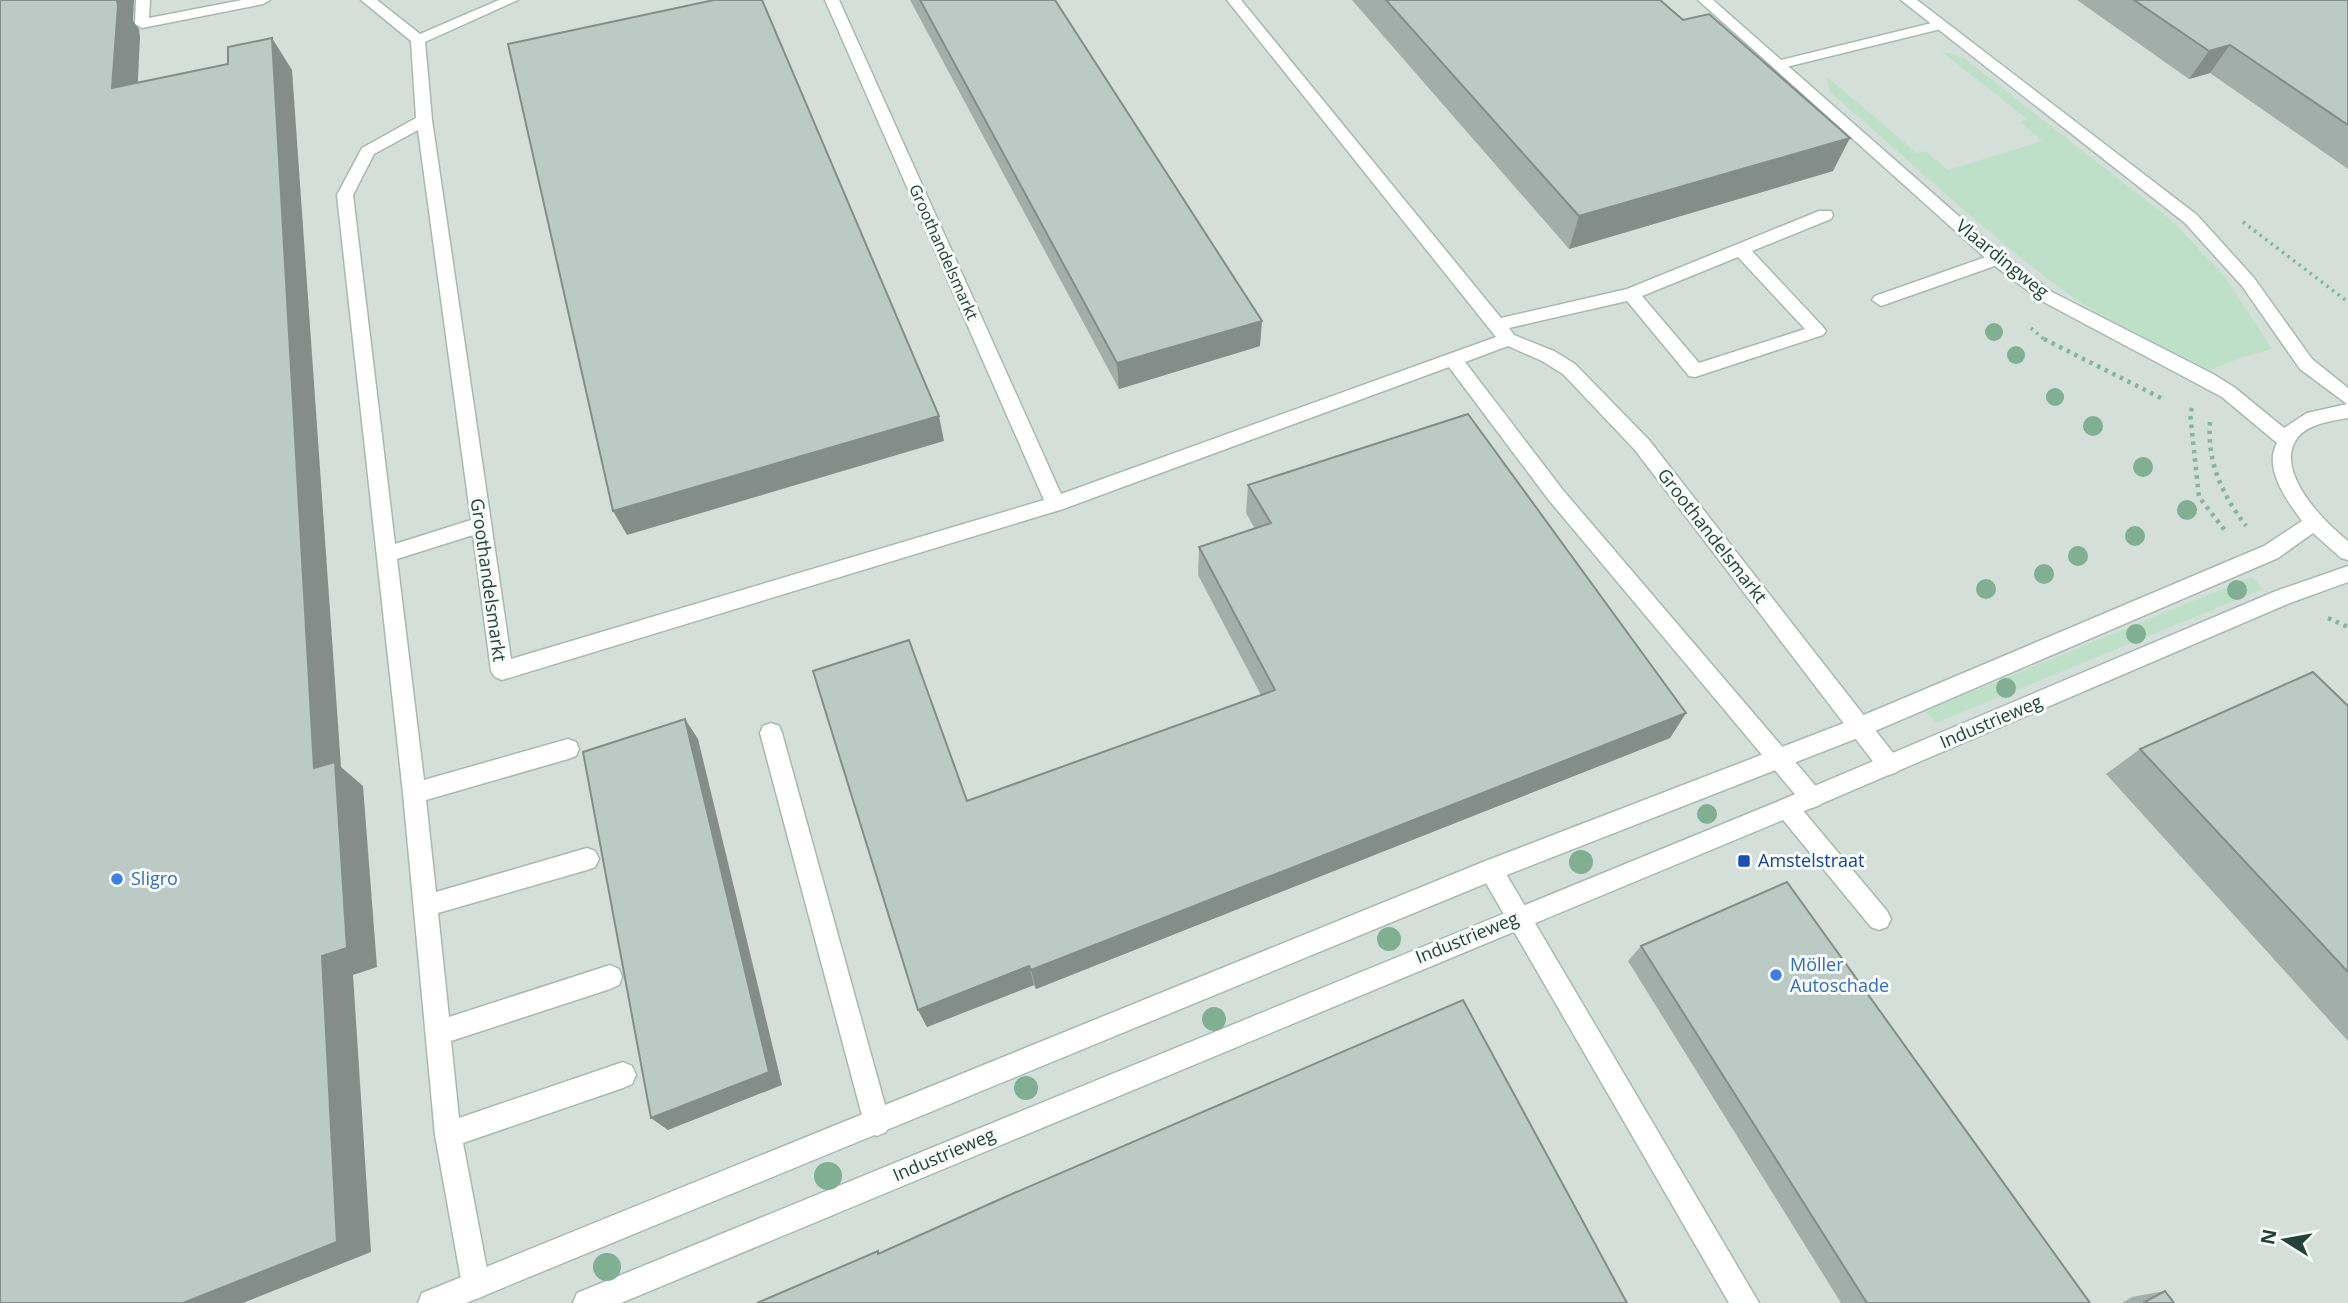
<svg xmlns="http://www.w3.org/2000/svg" width="2348" height="1303" font-family="'Open Sans',sans-serif">
	<rect width="100%" height="100%" fill="#e6efeb"/>
	<path fill="#d4dfda" d="M0,0H2348V1303H0Z"/>
	<path fill="#bfe0c8" d="M1941,51L1964,58L2171,220L2223,274L2272,349L2243,357L2210,370C2165,348 2116,327 2074,298C1990,238 1909,160 1830,92L1827,77L1917,153L1925,151L1948,170L2042,141L2020,122L2027,119Z
		M2251,577L2263,589L1936,723L1925,711Z"/>
	<g fill="none" stroke-linecap="round" stroke-linejoin="round">
		<defs>
			<path id="service" d="M136,0H150L149,18L242,0H270L263,4L142,28L135,24Z
				M361,0H377L420,34L499,0H518L425,42L432,120L511,659L1044,500L825,0H839L1061,494L1496,337L1227,0H1241L1501,318L1627,289L1819,211H1831L1833,215L1831,219L1752,251L1823,327L1826,331L1823,335L1695,377L1689,376L1627,301L1509,328L1514,335L1554,351L1575,364L1649,440L1897,758L1900,765L1897,772L1889,775L1881,772L1635,450L1563,374L1542,361L1508,346L1465,362L1562,489L1820,791L1823,798L1820,805L1812,808L1804,805L1548,499L1449,367L1063,509L502,680L495,677L491,671L473,535L397,559L424,780L568,739L576,742L579,749L576,756L568,759L426,800L436,892L587,848L595,851L599,859L595,867L587,870L438,913L449,1017L610,965L619,969L622,977L619,985L610,989L451,1041L459,1118L623,1062L632,1066L636,1075L632,1084L623,1088L463,1143L490,1285L486,1295L476,1299L466,1295L462,1285L435,1135L403,793L337,195L362,148L416,118L411,41ZM418,130L471,520L395,544L353,195L374,154ZM1738,257L1805,329L1699,363L1642,296Z
				M1940,21L1945,22V28L1778,69L1771,65L1773,62Z
				M1997,253L2003,255L2005,259L2003,263L1881,306L1872,300L1875,296Z
				M771,723L779,726L782,733L890,1123L886,1132L877,1136L868,1132L864,1123L760,733L763,726Z
				M1787,798L1795,801L1887,911L1891,919L1887,927L1879,930L1871,927L1779,815L1776,808L1779,801Z"/>
			<path id="minor" d="M1491,859L1499,862L1759,1303H1729L1483,878L1479,870L1483,862Z"/>
			<path id="tertiary" d="M1698,0H1713L2003,255L2052,292L2213,374L2234,387L2284,428L2307,413L2347,404L2300,369L2242,286L2185,223L1901,0H1917L2197,215L2254,278L2312,359L2348,388V418C2332,421 2310,423 2298,437C2272,470 2324,522 2348,541V560L2341,558L2313,533L2278,558L1868,734L1499,878L466,1303H418L422,1293L432,1289L1483,862L1852,720L2264,546L2302,521C2287,501 2263,468 2277,443L2222,397L2040,300L1991,263Z
				M2348,566V582L2290,603L1795,815L621,1303H573L577,1293L1779,801L2276,591Z"/>
		</defs>
		<use href="#service" stroke="#a8b8b2" stroke-width="3"/>
		<use href="#minor" stroke="#a8b8b2" stroke-width="3"/>
		<use href="#tertiary" stroke="#a8b8b2" stroke-width="3"/>
		<path stroke="#86b3a5" stroke-width="3.5" stroke-dasharray="2.5 4.5" stroke-linecap="butt" d="M2243,222L2348,302
			M2031,328L2046,341"/>
		<path stroke="#86b3a5" stroke-width="4.5" stroke-dasharray="3.5 5" stroke-linecap="butt" d="M2044,339L2161,398
			M2192,408L2190,413L2199,497L2227,533
			M2210,422C2207,463 2222,494 2246,526
			M2328,618L2348,627"/>
		<use href="#service" fill="#fff" fill-rule="evenodd"/>
		<use href="#minor" fill="#fff" fill-rule="evenodd"/>
		<use href="#tertiary" fill="#fff" fill-rule="evenodd"/>
	</g>
	<g fill="#80af93">
		<circle cx="1994" cy="332" r="9"/>
		<circle cx="2016" cy="355" r="9"/>
		<circle cx="2055" cy="397" r="9"/>
		<circle cx="2093" cy="426" r="10"/>
		<circle cx="2143" cy="467" r="10"/>
		<circle cx="2187" cy="510" r="10"/>
		<circle cx="2135" cy="536" r="10"/>
		<circle cx="2078" cy="556" r="10"/>
		<circle cx="2044" cy="574" r="10"/>
		<circle cx="1986" cy="589" r="10"/>
		<circle cx="2237" cy="590" r="10"/>
		<circle cx="2136" cy="634" r="10"/>
		<circle cx="2006" cy="688" r="10"/>
		<circle cx="1707" cy="814" r="10"/>
		<circle cx="1581" cy="862" r="12"/>
		<circle cx="1389" cy="939" r="12"/>
		<circle cx="1214" cy="1019" r="12"/>
		<circle cx="1026" cy="1088" r="12"/>
		<circle cx="828" cy="1176" r="14"/>
		<circle cx="607" cy="1267" r="14"/>
	</g>
	<path fill="#a1aea9" d="M910,0H1055L1260,346L1119,389Z
		M1352,0H1660L1833,171L1569,249Z
		M2077,0H2348V169L2210,73L2189,79Z
		M1248,485L1686,713L1670,738L1036,989L1034,985L927,1027L918,1010L967,801L1261,695L1198,575L1199,547L1255,529L1246,513Z
		M2348,706V1041L2106,774L2140,749Z
		M1641,946L2090,1303H1841L1628,961Z
		M2165,1291L2174,1303H2122L2132,1297Z"/>
	<path fill="#838d89" d="M115,0H134L133,21L139,29L140,37L136,119L112,88Z
		M272,38L292,70L341,767L363,786L377,967L353,975L371,1252L243,1303H183L322,956Z
		M2230,45L2210,73L2189,79L2209,51Z
		M1850,138L1833,171L1569,249L1579,216Z
		M1262,321L1260,346L1119,389L1117,363Z
		M939,416L944,441L627,535L613,511Z
		M1686,713L1670,738L1036,989L1031,970Z
		M685,719L698,739L782,1085L668,1130L651,1118Z
		M1029,966L1034,985L927,1027L918,1010Z"/>
	<path fill="#bbcac4" stroke="#838d89" stroke-width="2" d="M0,0H117L118,6L112,88L228,64V47L272,38L314,768L335,762L347,948L322,956L337,1242L183,1303H0Z
		M714,0H762L939,416L613,511L508,44Z
		M920,0H1055L1262,321L1117,363Z
		M1386,0H1660L1683,20L1709,14L1850,138L1579,216Z
		M2134,0H2348V125L2230,45L2209,51Z
		M1468,414L1686,713L1031,970L1029,966L918,1010L813,671L909,640L967,801L1275,690L1199,547L1271,523L1248,485Z
		M2313,672L2348,706V972L2140,749Z
		M685,719L769,1072L651,1118L583,752Z
		M1787,882L2090,1303H1867L1641,946Z
		M1463,1000L1627,1303H757L878,1251V1254L1005,1197Z
		M2165,1291L2174,1303H2143Z"/>
	<rect fill="#1a4fb4" stroke="#f7fbf9" stroke-width="2.5" x="1737" y="854" width="14" height="14" rx="3.5"/>
	<g fill="#3f7fe0" stroke="#f7fbf9" stroke-width="2.5">
		<circle cx="117" cy="879" r="7"/>
		<circle cx="1776" cy="975" r="7"/>
	</g>
	<g text-anchor="middle" stroke-width="6" stroke-linejoin="round" paint-order="stroke">
		<g font-size="16" fill="#24423a" stroke="#f7fbf9">
			<text transform="translate(944 252) rotate(66)" y="6">Groothandelsmarkt</text>
		</g>
		<g font-size="18" fill="#24423a" stroke="#f7fbf9">
			<text transform="translate(2002 259) rotate(39)" y="6">Vlaardingweg</text>
			<text transform="translate(1712 536) rotate(52)" y="6">Groothandelsmarkt</text>
			<text transform="translate(488 580) rotate(82)" y="6">Groothandelsmarkt</text>
			<text transform="translate(1991 722) rotate(-23)" y="6">Industrieweg</text>
			<text transform="translate(1467 938) rotate(-22)" y="6">Industrieweg</text>
			<text transform="translate(944 1155) rotate(-23)" y="6">Industrieweg</text>
		</g>
		<g font-size="18" fill="#164399" stroke="#f7fbf9" text-anchor="start">
			<text x="1758" y="867">Amstelstraat</text>
		</g>
		<g font-size="18" fill="#366cbe" stroke="#f7fbf9" text-anchor="start">
			<text x="131" y="885">Sligro</text>
			<text x="1790" y="971">Möller<tspan x="1790" dy="21">Autoschade</tspan></text>
		</g>
	</g>
	<g transform="translate(2285 1240) rotate(281)" stroke="#f7fbf9" stroke-width="5" paint-order="stroke">
	<path d="M0-5L12 26L0 18L-12 26Z" fill="#24423a"/>
	<text y="-10" font-size="19" font-weight="bold" text-anchor="middle" fill="#24423a">N</text>
	</g>
</svg>
